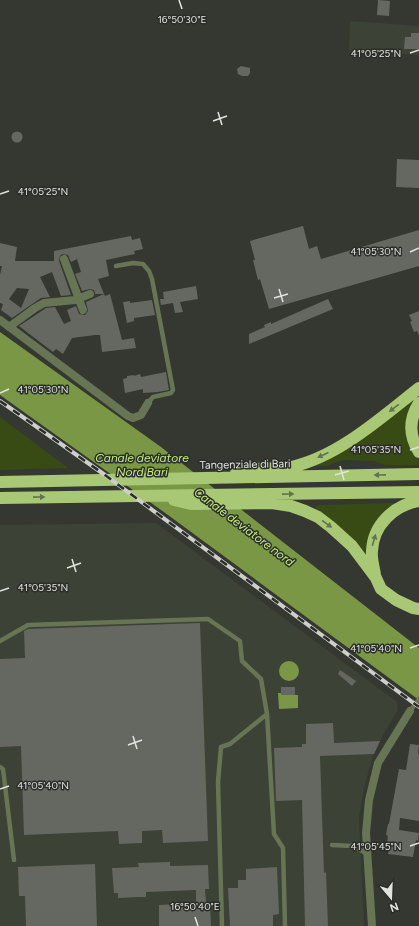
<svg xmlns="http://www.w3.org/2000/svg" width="419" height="926" font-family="Figtree,sans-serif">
	<rect width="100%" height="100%" fill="#353831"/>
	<path fill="#3c4235" d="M350,21L419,26V55L349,50Z
		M156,523L397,702L398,710L385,731L373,756L364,788L359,817L364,926H0V525Z"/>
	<path fill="#394b14" d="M419,396L415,402L413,452L419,460V465H386L374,461L344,460L336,462L327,466H309Z
		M0,417L68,468L0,470Z
		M396,503L367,550L364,552L315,509L317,506L320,505Z"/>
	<path fill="#799745" d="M0,332L161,447L419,648V700L168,515L0,395Z
		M279 671a10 10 0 1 1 20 0a10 10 0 1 1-20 0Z
		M278,693H281V695H298V708L279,709Z"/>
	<path fill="#656861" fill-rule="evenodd" d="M378,0L390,1L389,16L377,15Z
		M411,33H419V49H404L405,37H411Z
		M241,66L250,68V73L248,76H242L238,74L237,69Z
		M11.5 137a5.5 5.5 0 1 1 11 0a5.5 5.5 0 1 1-11 0Z
		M397,159L419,160V188L396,187Z
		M303,226L309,249L317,246L321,259L419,230V266L269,309L260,279L258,280L253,260H255L250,241Z
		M131,236L132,240L140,238L143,249L134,251L135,254L106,260L109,276L98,279L104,294H95L94,290L90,289L82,291L75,274L81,272L77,259L71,262L68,255L62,254L60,256L59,261L71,295L61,296L52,272L40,277L50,297L41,298L12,318L1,310L3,304L0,303V275L2,266H0V243L17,247L15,261H54V251ZM17,288L29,289L21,308L9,299Z
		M196,286L198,299L180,302L183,312L175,313L173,303L161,305L160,299H164L163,292Z
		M104,294L105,296L110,294L122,340L134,338L136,348L102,352L100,335H95L72,338L63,354L56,349L53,352L19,326L46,308L55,307L64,324L71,321L67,310L76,306L79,314L85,315L88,311L86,302Z
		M328,299L333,309L249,344V334L265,327L264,325L271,322V324Z
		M152,300L155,315L134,318V321L127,323L123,302L130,301V303Z
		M419,311V336L417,331L414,332L410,322L412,321L409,315Z
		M166,372L169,390L158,392L143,393V389L125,393L123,379L127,378V376L134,375V376L140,374L141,377Z
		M200,623L208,841L163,843L162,830L142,831V843L119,844L118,831L24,835L21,746L0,747V659L25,658L24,631L28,629Z
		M340,670L356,681L352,686L338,674Z
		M281,687H295V695H281Z
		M333,723L334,743L380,741L374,754L320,756L324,873L326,872L328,926H305L302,800L276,801L274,748L302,747V744H306V724Z
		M410,744L419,745L418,754H419V821L400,818L399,830L419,833L418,841L416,840L413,857L388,854L390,844L387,843L388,836L386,835L388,824H389L399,769L406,770Z
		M170,862V866L208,865L209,889H205L206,903H210L211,926H159V905L196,903V890L146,892V897H139L118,898V893H114L112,868L139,867L138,863Z
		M95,864L97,926H26L25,896H19L18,867Z
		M277,867L279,914L273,915V926H230L228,888H238V880H246V869Z"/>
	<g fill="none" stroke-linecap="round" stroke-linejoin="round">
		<path stroke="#677554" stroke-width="4.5" d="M116,266L133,263L143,264L149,271L152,279L173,390L171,393L153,397L148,403
			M0,641L28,625L208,619L240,641L242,661L261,679L267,714L274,834L283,848L285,926
			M410,711L419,699
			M0,767L3,769L14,860
			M332,845L352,846L366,853
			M222,926L218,782L221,747L230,744L267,714"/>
		<path stroke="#677554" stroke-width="8" d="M64,259L83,310
			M0,320L128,416L133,418L141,415L148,403
			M9,327L35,308L44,303L75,300L90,294
			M372,926L366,833L369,800L378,763L410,711"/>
		<path stroke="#a8c875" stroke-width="12" d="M419,403C409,419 409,436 419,452
			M236,473C242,472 248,469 254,469C266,468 279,469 291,467C338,457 382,417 419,388
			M0,482L419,474
			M0,498L419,492
			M174,500L191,504L272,503L291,506L305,511L318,517L331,527L352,546L376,578L381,589L396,600L413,608L419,609
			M375,575C374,567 371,559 372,551C373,525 394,505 419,501"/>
		<defs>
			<path id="rail" d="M0,401L105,475L419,707"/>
		</defs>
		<use href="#rail" stroke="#cdcfcb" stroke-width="4"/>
		<use href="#rail" stroke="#2b2e28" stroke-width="2.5" stroke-dasharray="8" stroke-linecap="butt"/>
	</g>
	<defs><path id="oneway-solid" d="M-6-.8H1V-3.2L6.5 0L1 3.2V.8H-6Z"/></defs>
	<g fill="#63734b">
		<use href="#oneway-solid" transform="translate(394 408) rotate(143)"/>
		<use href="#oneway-solid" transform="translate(323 455) rotate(155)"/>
		<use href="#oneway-solid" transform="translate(380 475) rotate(179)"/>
		<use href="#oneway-solid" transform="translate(288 494) rotate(-1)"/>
		<use href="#oneway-solid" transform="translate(39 497) rotate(-1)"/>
		<use href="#oneway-solid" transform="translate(327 524) rotate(36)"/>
		<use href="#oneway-solid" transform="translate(374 540) rotate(-74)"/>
	</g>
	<path fill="none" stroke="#e1e3df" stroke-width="1.5" d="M179,0L182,9M410,53L419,50M218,112L222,125M213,121L227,116M0,194L9,191M410,252L419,248M279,289L283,302M274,298L288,294M0,393L9,389M410,450L419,447M340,466L344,480M335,475L349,471M72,559L76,572M67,568L81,563M0,591L9,588M410,648L419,645M133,736L137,749M128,745L142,740M0,789L9,786M410,846L419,843M195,917L198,926"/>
	<g text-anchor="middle" stroke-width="3" stroke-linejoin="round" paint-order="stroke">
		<g font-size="11" fill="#e1e3df" stroke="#2b2e28">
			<text transform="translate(245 464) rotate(-1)" y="4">Tangenziale di Bari</text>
		</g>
		<g font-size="12" font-style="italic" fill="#c6ef81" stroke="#2b2e28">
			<text x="142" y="462">Canale deviatore<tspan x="142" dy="14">Nord Bari</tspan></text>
			<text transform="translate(244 527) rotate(37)" y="4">Canale deviatore nord</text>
		</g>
	</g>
	<g font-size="10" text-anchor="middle" fill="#e1e3df" stroke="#2b2e28" stroke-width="3" stroke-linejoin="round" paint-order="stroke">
		<text x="182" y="23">16°50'30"E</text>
		<text x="376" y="57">41°05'25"N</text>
		<text x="43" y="195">41°05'25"N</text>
		<text x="376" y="255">41°05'30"N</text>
		<text x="43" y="393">41°05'30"N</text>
		<text x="376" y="453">41°05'35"N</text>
		<text x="43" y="591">41°05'35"N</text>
		<text x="376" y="652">41°05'40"N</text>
		<text x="43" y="789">41°05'40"N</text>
		<text x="376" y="850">41°05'45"N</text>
		<text x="195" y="910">16°50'40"E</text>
	</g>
	<g transform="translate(391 898) rotate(161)" stroke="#2b2e28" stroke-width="3" paint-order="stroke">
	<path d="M0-3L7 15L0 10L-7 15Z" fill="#e1e3df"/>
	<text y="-6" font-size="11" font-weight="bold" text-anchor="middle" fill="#e1e3df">N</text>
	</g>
</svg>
